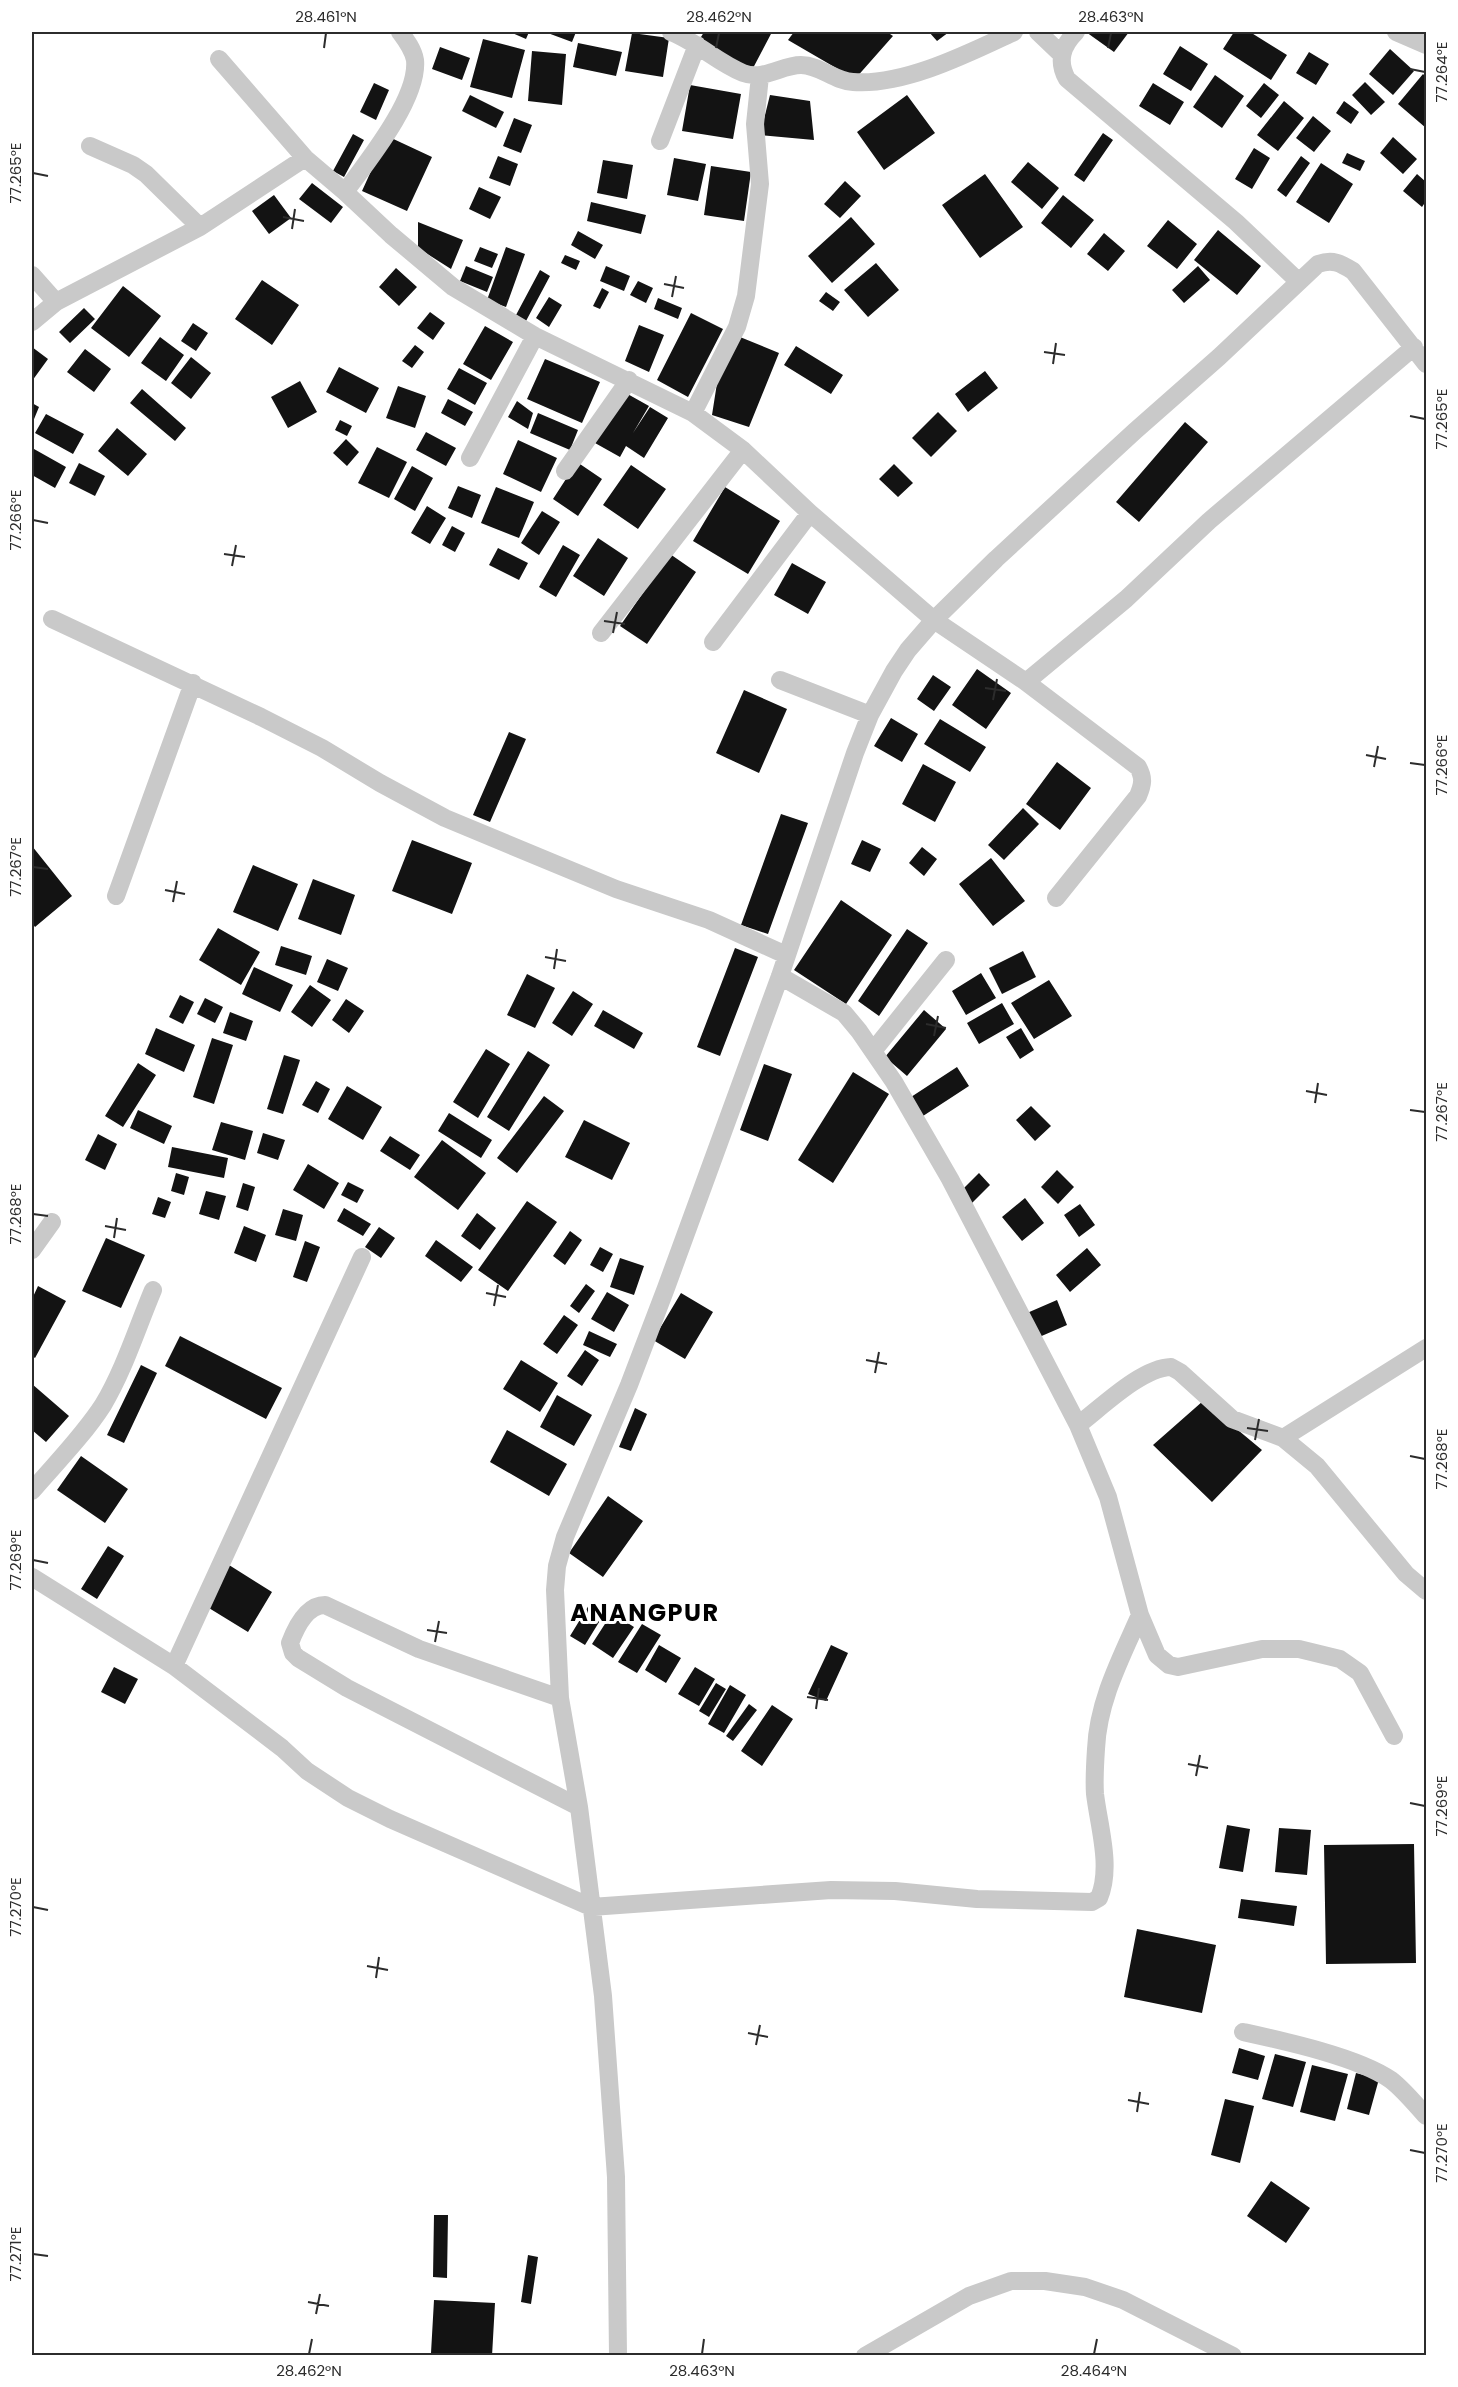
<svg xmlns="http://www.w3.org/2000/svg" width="1458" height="2387" font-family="Poppins,sans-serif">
	<rect width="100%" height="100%" fill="#fff"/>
	<path fill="#131313" d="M510,32H529L526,39Z
		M545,32H576L572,42Z
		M704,32H772L752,70L698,42Z
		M794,32H887L893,36L855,79L788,40Z
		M929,32H949L937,41Z
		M1086,32H1129L1114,52Z
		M1234,32H1250L1287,55L1271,80L1223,49Z
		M632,33L669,38L663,77L625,71Z
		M483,39L525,50L512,98L470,87Z
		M578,43L622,52L616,76L573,67Z
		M1180,46L1208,64L1191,91L1163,74Z
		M440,47L470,58L462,80L432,69Z
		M1390,49L1414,71L1393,95L1369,74Z
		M532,51L566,54L562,105L528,101Z
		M1309,52L1329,64L1316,85L1296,73Z
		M1423,74L1426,77V128L1398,104Z
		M1215,75L1244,96L1222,128L1193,107Z
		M1365,82L1385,102L1371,115L1352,95Z
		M374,83L389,90L376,120L360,112Z
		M1153,83L1184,102L1170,125L1139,106Z
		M1264,83L1279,95L1261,118L1246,106Z
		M690,85L741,94L733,139L682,131Z
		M470,95L504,112L496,128L462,111Z
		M770,95L810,101L814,140L760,135Z
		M907,95L935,133L884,170L857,132Z
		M1284,101L1304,118L1278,151L1257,135Z
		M1344,101L1359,112L1351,124L1336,113Z
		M1313,116L1331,131L1314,152L1296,138Z
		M514,118L532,125L521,153L503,146Z
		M1103,133L1113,140L1084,182L1074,175Z
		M353,134L364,140L344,177L333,171Z
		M387,136L432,157L407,211L362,191Z
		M1393,137L1417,159L1403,174L1380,153Z
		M1254,148L1270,158L1252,189L1235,179Z
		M1347,153L1365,161L1360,171L1342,163Z
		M498,156L518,164L510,186L489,178Z
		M1301,156L1310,163L1286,197L1277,190Z
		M674,158L706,164L698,201L667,195Z
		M603,160L633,165L627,199L597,193Z
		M1028,162L1059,188L1042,209L1011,182Z
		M1321,163L1353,184L1329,223L1296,202Z
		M711,166L751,172L744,221L704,215Z
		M985,174L1023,227L980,258L942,205Z
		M1417,174L1426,182V201L1422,207L1403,191Z
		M845,181L861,196L840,218L824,204Z
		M312,183L343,207L331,223L299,199Z
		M479,187L501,197L490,219L469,209Z
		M274,195L291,218L269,234L252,211Z
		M1063,195L1094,220L1071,248L1041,223Z
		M591,202L646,215L641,234L587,221Z
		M851,217L875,244L832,283L808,256Z
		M1168,220L1197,244L1177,269L1147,246Z
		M418,222L463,240L451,269L418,248Z
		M1218,230L1261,266L1237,295L1194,260Z
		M578,231L603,245L595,259L571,245Z
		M1104,233L1125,251L1108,271L1087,254Z
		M480,247L498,254L492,268L474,261Z
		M506,247L525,254L506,307L487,300Z
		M565,255L580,261L576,270L561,263Z
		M876,263L899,290L868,317L844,290Z
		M466,266L493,277L487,292L460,281Z
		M606,266L630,276L624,291L600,281Z
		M1198,266L1210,280L1184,303L1172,290Z
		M396,268L417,287L399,306L379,287Z
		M540,270L550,276L526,321L516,315Z
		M262,280L299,305L272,345L235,319Z
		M638,281L653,288L646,303L630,295Z
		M123,286L161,316L129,357L91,328Z
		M602,288L609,292L600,309L593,306Z
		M826,292L840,302L833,311L819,301Z
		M549,297L562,305L549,327L536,318Z
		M658,298L682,308L678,319L654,309Z
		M84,308L95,319L70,343L59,332Z
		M430,312L445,323L433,340L417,328Z
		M691,313L723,329L688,397L657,380Z
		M193,323L208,333L196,351L181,341Z
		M639,325L664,335L649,372L625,361Z
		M485,326L513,342L491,380L463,364Z
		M160,337L184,355L166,381L141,363Z
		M740,337L779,353L749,427L712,415L720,364Z
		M415,345L424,352L412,368L402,361Z
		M796,346L843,375L831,394L784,365Z
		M32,347L48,359L32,381Z
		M85,349L111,369L94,392L67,372Z
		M191,357L211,373L191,399L171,383Z
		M545,359L600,382L582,423L527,399Z
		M339,367L379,388L366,413L326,392Z
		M459,368L487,383L475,405L447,389Z
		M985,371L998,388L968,412L955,394Z
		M300,381L317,412L288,428L271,397Z
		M398,386L426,396L415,428L386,418Z
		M142,389L186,428L175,441L130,403Z
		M624,392L649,406L633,433L650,407L668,418L644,458L626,446L620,457L595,443Z
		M448,399L473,412L465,426L441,413Z
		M517,401L533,413L528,429L508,417Z
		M32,403L39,407L32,424Z
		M938,412L957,431L931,457L912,438Z
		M538,413L578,430L570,450L530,433Z
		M46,414L84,434L73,454L35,433Z
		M340,420L352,426L347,436L335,430Z
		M1185,422L1208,442L1139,522L1116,502Z
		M117,428L147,454L128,476L98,451Z
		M426,432L456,448L446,466L416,450Z
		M346,439L359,452L347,466L333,453Z
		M518,440L557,458L541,492L503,474Z
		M377,447L407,462L389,498L358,483Z
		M34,449L66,467L55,488L32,475V453Z
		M577,462L602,479L578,516L553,499Z
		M79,463L105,476L95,496L69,483Z
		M894,464L913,483L898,497L879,479Z
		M631,465L666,489L638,529L603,505Z
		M412,466L433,478L415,511L394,499Z
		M458,486L481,495L472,518L448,508Z
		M496,487L534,502L519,538L481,523Z
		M725,487L780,521L748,574L693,541Z
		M427,506L446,518L430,544L411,533Z
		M542,511L560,522L539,555L521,543Z
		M452,526L465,533L455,552L442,545Z
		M598,538L628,558L604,596L573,576Z
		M563,545L580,555L556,597L539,587Z
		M498,548L528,563L519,580L489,565Z
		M670,554L696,572L647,644L620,626Z
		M792,563L826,582L808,614L774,595Z
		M977,669L1011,693L986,729L952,705Z
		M933,675L951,687L934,711L917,699Z
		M744,690L787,709L759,773L716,753Z
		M891,718L918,734L902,762L874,746Z
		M940,719L986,747L970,772L924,744Z
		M509,732L526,739L490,822L473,815Z
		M1057,762L1091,788L1060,830L1026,804Z
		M923,764L956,782L935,822L902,804Z
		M1023,808L1039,824L1004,860L988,845Z
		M781,814L808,823L768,934L741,925Z
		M412,840L472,863L452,914L392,891Z
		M862,840L881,849L870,872L851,864Z
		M32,846L72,896L35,927L32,923Z
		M922,847L937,859L924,876L909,863Z
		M991,858L1025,901L993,926L959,884Z
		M253,865L298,884L278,931L233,912Z
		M313,879L355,895L341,935L298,919Z
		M841,900L892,935L846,1004L794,970Z
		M218,928L260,952L241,985L199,960Z
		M907,929L928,943L879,1016L858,1001Z
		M281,946L312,956L306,975L275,965Z
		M735,948L758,957L720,1056L697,1047Z
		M1023,951L1036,977L1002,994L989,968Z
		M327,959L348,968L338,991L317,982Z
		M254,967L293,985L280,1012L242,994Z
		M981,973L996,998L966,1015L952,991Z
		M527,974L555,988L535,1028L507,1015Z
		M1049,980L1072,1016L1034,1039L1011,1003Z
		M310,985L331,1000L312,1027L291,1012Z
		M573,991L593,1004L572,1036L552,1023Z
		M180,995L194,1002L183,1024L169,1017Z
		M205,998L223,1007L215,1023L197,1014Z
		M346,999L364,1011L349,1033L332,1020Z
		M1002,1003L1014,1024L979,1044L967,1023Z
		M603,1010L643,1033L634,1049L594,1026Z
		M924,1010L946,1029L907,1076L885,1057Z
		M230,1012L253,1021L246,1041L223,1033Z
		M156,1028L195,1045L184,1072L145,1054Z
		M1021,1028L1034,1050L1020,1059L1006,1037Z
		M212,1038L233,1045L214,1104L193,1097Z
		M486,1049L510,1064L478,1118L453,1102Z
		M528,1051L550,1065L509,1131L487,1117Z
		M284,1055L300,1060L283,1114L267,1109Z
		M138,1063L156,1075L123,1127L105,1116Z
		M764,1064L792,1074L768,1141L740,1130Z
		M957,1067L969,1086L923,1116L911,1097Z
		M853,1072L889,1094L833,1183L798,1160Z
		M316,1081L330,1089L318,1113L302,1105Z
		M347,1086L382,1107L363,1140L328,1119Z
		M544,1096L564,1111L517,1173L497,1158Z
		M1031,1106L1051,1126L1035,1141L1016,1120Z
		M138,1110L172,1126L164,1144L130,1128Z
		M449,1113L492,1140L481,1158L438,1131Z
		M584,1120L630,1143L612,1180L565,1157Z
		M221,1122L253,1131L245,1160L212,1150Z
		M263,1133L285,1140L278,1160L257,1153Z
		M98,1134L117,1144L105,1170L85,1160Z
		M390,1136L420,1155L410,1170L380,1151Z
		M442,1140L486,1173L458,1210L414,1177Z
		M172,1147L228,1158L224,1178L168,1167Z
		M308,1164L339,1183L324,1209L293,1190Z
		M1057,1170L1074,1187L1058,1204L1041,1187Z
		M176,1173L189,1177L184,1195L171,1191Z
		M979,1173L990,1185L972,1203L961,1191Z
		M348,1182L364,1190L357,1203L341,1195Z
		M243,1183L255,1187L248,1211L236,1207Z
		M206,1191L226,1196L219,1220L199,1214Z
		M158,1197L171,1202L165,1218L152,1214Z
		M1025,1198L1044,1223L1022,1241L1002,1217Z
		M527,1201L557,1222L508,1291L478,1270Z
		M1080,1204L1095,1225L1079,1237L1064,1215Z
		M344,1208L371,1224L363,1236L337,1221Z
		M283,1209L303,1215L296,1241L275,1235Z
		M477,1213L496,1228L480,1250L461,1236Z
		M244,1226L266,1235L256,1262L234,1253Z
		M379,1227L395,1238L381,1258L365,1247Z
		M570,1231L582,1240L565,1265L553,1256Z
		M106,1238L145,1255L121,1308L82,1291Z
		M436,1240L473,1267L461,1282L425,1256Z
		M305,1241L320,1247L307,1282L293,1277Z
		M600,1247L613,1254L603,1272L590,1265Z
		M1087,1248L1101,1265L1070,1292L1056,1275Z
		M620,1258L644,1266L634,1295L610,1287Z
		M586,1284L595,1291L579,1313L570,1306Z
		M38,1286L66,1301L35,1358L32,1356V1299Z
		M607,1292L629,1305L614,1332L591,1319Z
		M681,1293L713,1312L685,1359L653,1340Z
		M1057,1300L1067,1325L1037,1338L1027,1313Z
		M564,1315L578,1325L557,1354L543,1344Z
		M589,1331L617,1344L610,1357L583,1345Z
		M180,1336L282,1388L266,1419L165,1366Z
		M585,1350L599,1360L582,1386L567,1376Z
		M521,1360L558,1383L540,1412L503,1389Z
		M141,1365L157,1373L124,1443L107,1435Z
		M32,1384L69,1416L46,1442L32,1430Z
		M557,1395L592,1415L574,1446L540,1427Z
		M1203,1401L1262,1450L1212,1502L1153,1445Z
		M635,1408L647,1414L631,1451L619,1447Z
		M507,1430L567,1464L549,1496L490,1462Z
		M81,1456L128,1489L105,1523L57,1490Z
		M608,1496L643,1521L603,1577L569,1553Z
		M108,1546L124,1556L97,1599L81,1589Z
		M229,1565L272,1592L248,1632L204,1605Z
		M589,1605L604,1614L585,1645L570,1636Z
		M612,1613L634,1627L613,1658L592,1644Z
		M642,1624L661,1635L637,1673L618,1662Z
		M659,1645L681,1658L666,1683L645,1670Z
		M831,1645L848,1653L826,1701L808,1694Z
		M114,1667L138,1679L125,1704L101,1692Z
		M695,1667L715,1679L699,1706L678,1694Z
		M716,1683L726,1689L709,1717L699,1711Z
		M730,1685L746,1695L724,1733L708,1724Z
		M749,1704L757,1710L733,1741L726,1736Z
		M772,1705L793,1719L762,1766L741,1751Z
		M1227,1825L1250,1829L1243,1872L1219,1868Z
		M1279,1828L1311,1830L1307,1875L1275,1872Z
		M1414,1844L1416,1963L1326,1964L1324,1845Z
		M1241,1899L1297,1906L1294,1926L1238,1918Z
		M1137,1929L1216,1945L1202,2013L1124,1997Z
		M1239,2048L1265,2056L1258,2080L1232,2073Z
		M1275,2054L1306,2062L1293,2107L1262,2099Z
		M1312,2065L1348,2074L1335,2121L1300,2112Z
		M1356,2073L1379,2079L1369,2115L1347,2109Z
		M1225,2099L1254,2106L1240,2163L1211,2155Z
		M1271,2181L1310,2208L1286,2243L1247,2216Z
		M434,2215H448L447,2278L433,2277Z
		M528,2255L538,2257L531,2304L521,2302Z
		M434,2300L495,2303L492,2356L431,2353Z"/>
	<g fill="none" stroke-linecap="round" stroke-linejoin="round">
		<path stroke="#c9c9c9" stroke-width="18" d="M671,32C697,42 718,63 743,73C764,81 781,65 801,65C820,65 834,81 853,82C904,86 969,53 1014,32
			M1038,32L1061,54
			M1076,32C1062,46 1057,61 1067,79L1236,222L1298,281
			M1396,32L1426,45
			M219,59L305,158L345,192L391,235L453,287L535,336L693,413L743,450L810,513L934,620L1026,682L1138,767C1144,778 1143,784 1138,796L1056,898
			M660,141L697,45
			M90,146L133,165L146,174L200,227
			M345,192C367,162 419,98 415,60C413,49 406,40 400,32
			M32,275L56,302
			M32,322L56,302L200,227L305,158
			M693,413L737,327L746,296L760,184L755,124L760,76
			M470,458L535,336
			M565,471L629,380
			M52,619L261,717L322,748L380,783L445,818L616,889L709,920L786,955
			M601,633L743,450
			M713,642L810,513
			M780,680L870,715
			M1026,682L1126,599L1209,521L1414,347
			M116,896L193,683
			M780,976L844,1013L859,1031L894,1082L950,1179L1078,1425L1108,1497L1140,1615L1157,1655L1169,1665L1178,1667L1262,1649H1299L1340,1659L1360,1673L1394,1736
			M873,1051L946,960
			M32,1250L52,1222
			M1078,1425C1102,1407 1141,1368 1171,1367L1180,1372L1232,1419L1283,1438L1317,1466L1406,1574L1426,1591
			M1283,1438L1426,1348
			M32,1491C56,1463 83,1436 103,1405C124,1370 137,1328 153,1290
			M32,1577L174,1666L282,1748L307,1771L348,1798L390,1819L591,1907L831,1890L895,1891L977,1899L1092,1902L1099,1898C1112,1867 1099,1827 1095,1794C1094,1780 1095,1764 1096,1749C1098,1701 1121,1658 1140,1615
			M174,1666L362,1257
			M560,1698L419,1649L325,1605C307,1605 296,1627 290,1643L293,1653L298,1658L347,1688L579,1807
			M1243,2032C1284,2041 1358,2057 1391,2080C1404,2090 1416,2105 1426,2116
			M618,2356L616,2177L603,1996L579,1807L560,1698L555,1590L557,1566L565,1537L629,1385L666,1288L780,976L855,753L870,715L894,671L908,650L934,620L996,559L1135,431L1219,357L1318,264C1333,259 1340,263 1353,271L1426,364
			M865,2356L969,2296L1011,2281H1045L1085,2287L1123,2300L1233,2356"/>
	</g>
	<path fill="none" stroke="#2c2c2c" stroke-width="2" d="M324,48L326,33M716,48L719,33M1108,48L1111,33M1410,69L1425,72M33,173L48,176M283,217L304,221M292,229L295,209M664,284L684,288M672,297L676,276M1044,352L1065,355M1053,364L1056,343M1410,416L1425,419M33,520L48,523M224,554L245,557M232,566L236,545M604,621L625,624M613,633L617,612M985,688L1006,691M993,700L997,679M1366,755L1386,759M1410,763L1425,765M1374,767L1378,746M33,867L48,869M165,890L185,894M173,902L177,881M545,957L566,961M554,969L557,949M926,1024L946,1028M934,1036L938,1016M1306,1091L1327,1095M1315,1103L1318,1083M1410,1110L1425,1112M33,1214L48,1216M105,1226L126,1230M114,1238L117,1218M486,1293L506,1297M494,1306L498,1285M866,1360L887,1364M875,1373L879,1352M1247,1428L1268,1431M1255,1440L1259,1419M1410,1456L1425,1459M33,1560L48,1563M427,1630L447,1633M435,1642L439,1621M807,1697L828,1700M816,1709L819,1688M1188,1764L1208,1768M1196,1776L1200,1755M1410,1803L1425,1806M33,1907L48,1910M367,1966L388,1970M376,1978L379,1957M748,2033L768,2037M756,2045L760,2025M1128,2100L1149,2104M1137,2112L1140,2092M1410,2150L1425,2153M33,2254L48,2256M308,2302L329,2306M316,2314L320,2294M309,2354L312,2339M702,2354L704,2339M1094,2354L1097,2339"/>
	<g text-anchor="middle" stroke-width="6" stroke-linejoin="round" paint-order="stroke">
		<g font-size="24" font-weight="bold" letter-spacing="1.5" fill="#000" stroke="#fff">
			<text x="645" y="1621">ANANGPUR</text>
		</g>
	</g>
	<rect width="1458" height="2387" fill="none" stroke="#ffffff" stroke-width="66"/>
	<rect x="33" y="33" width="1392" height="2321" fill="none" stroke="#2c2c2c" stroke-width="2"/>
	<g font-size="15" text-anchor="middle" fill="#2c2c2c">
		<text x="326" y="22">28.461°N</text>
		<text x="719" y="22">28.462°N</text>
		<text x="1111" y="22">28.463°N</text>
		<text transform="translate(1442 72) rotate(-90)" y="5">77.264°E</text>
		<text transform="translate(16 173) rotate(-90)" y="5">77.265°E</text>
		<text transform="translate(1442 419) rotate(-90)" y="5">77.265°E</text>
		<text transform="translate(16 520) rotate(-90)" y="5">77.266°E</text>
		<text transform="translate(1442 765) rotate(-90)" y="5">77.266°E</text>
		<text transform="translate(16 867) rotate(-90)" y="5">77.267°E</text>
		<text transform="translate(1442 1112) rotate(-90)" y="5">77.267°E</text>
		<text transform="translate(16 1214) rotate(-90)" y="5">77.268°E</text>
		<text transform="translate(1442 1459) rotate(-90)" y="5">77.268°E</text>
		<text transform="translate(16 1560) rotate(-90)" y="5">77.269°E</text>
		<text transform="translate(1442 1806) rotate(-90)" y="5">77.269°E</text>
		<text transform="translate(16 1907) rotate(-90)" y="5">77.270°E</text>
		<text transform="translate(1442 2153) rotate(-90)" y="5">77.270°E</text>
		<text transform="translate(16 2254) rotate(-90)" y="5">77.271°E</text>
		<text x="309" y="2376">28.462°N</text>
		<text x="702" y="2376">28.463°N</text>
		<text x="1094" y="2376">28.464°N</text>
	</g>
</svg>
